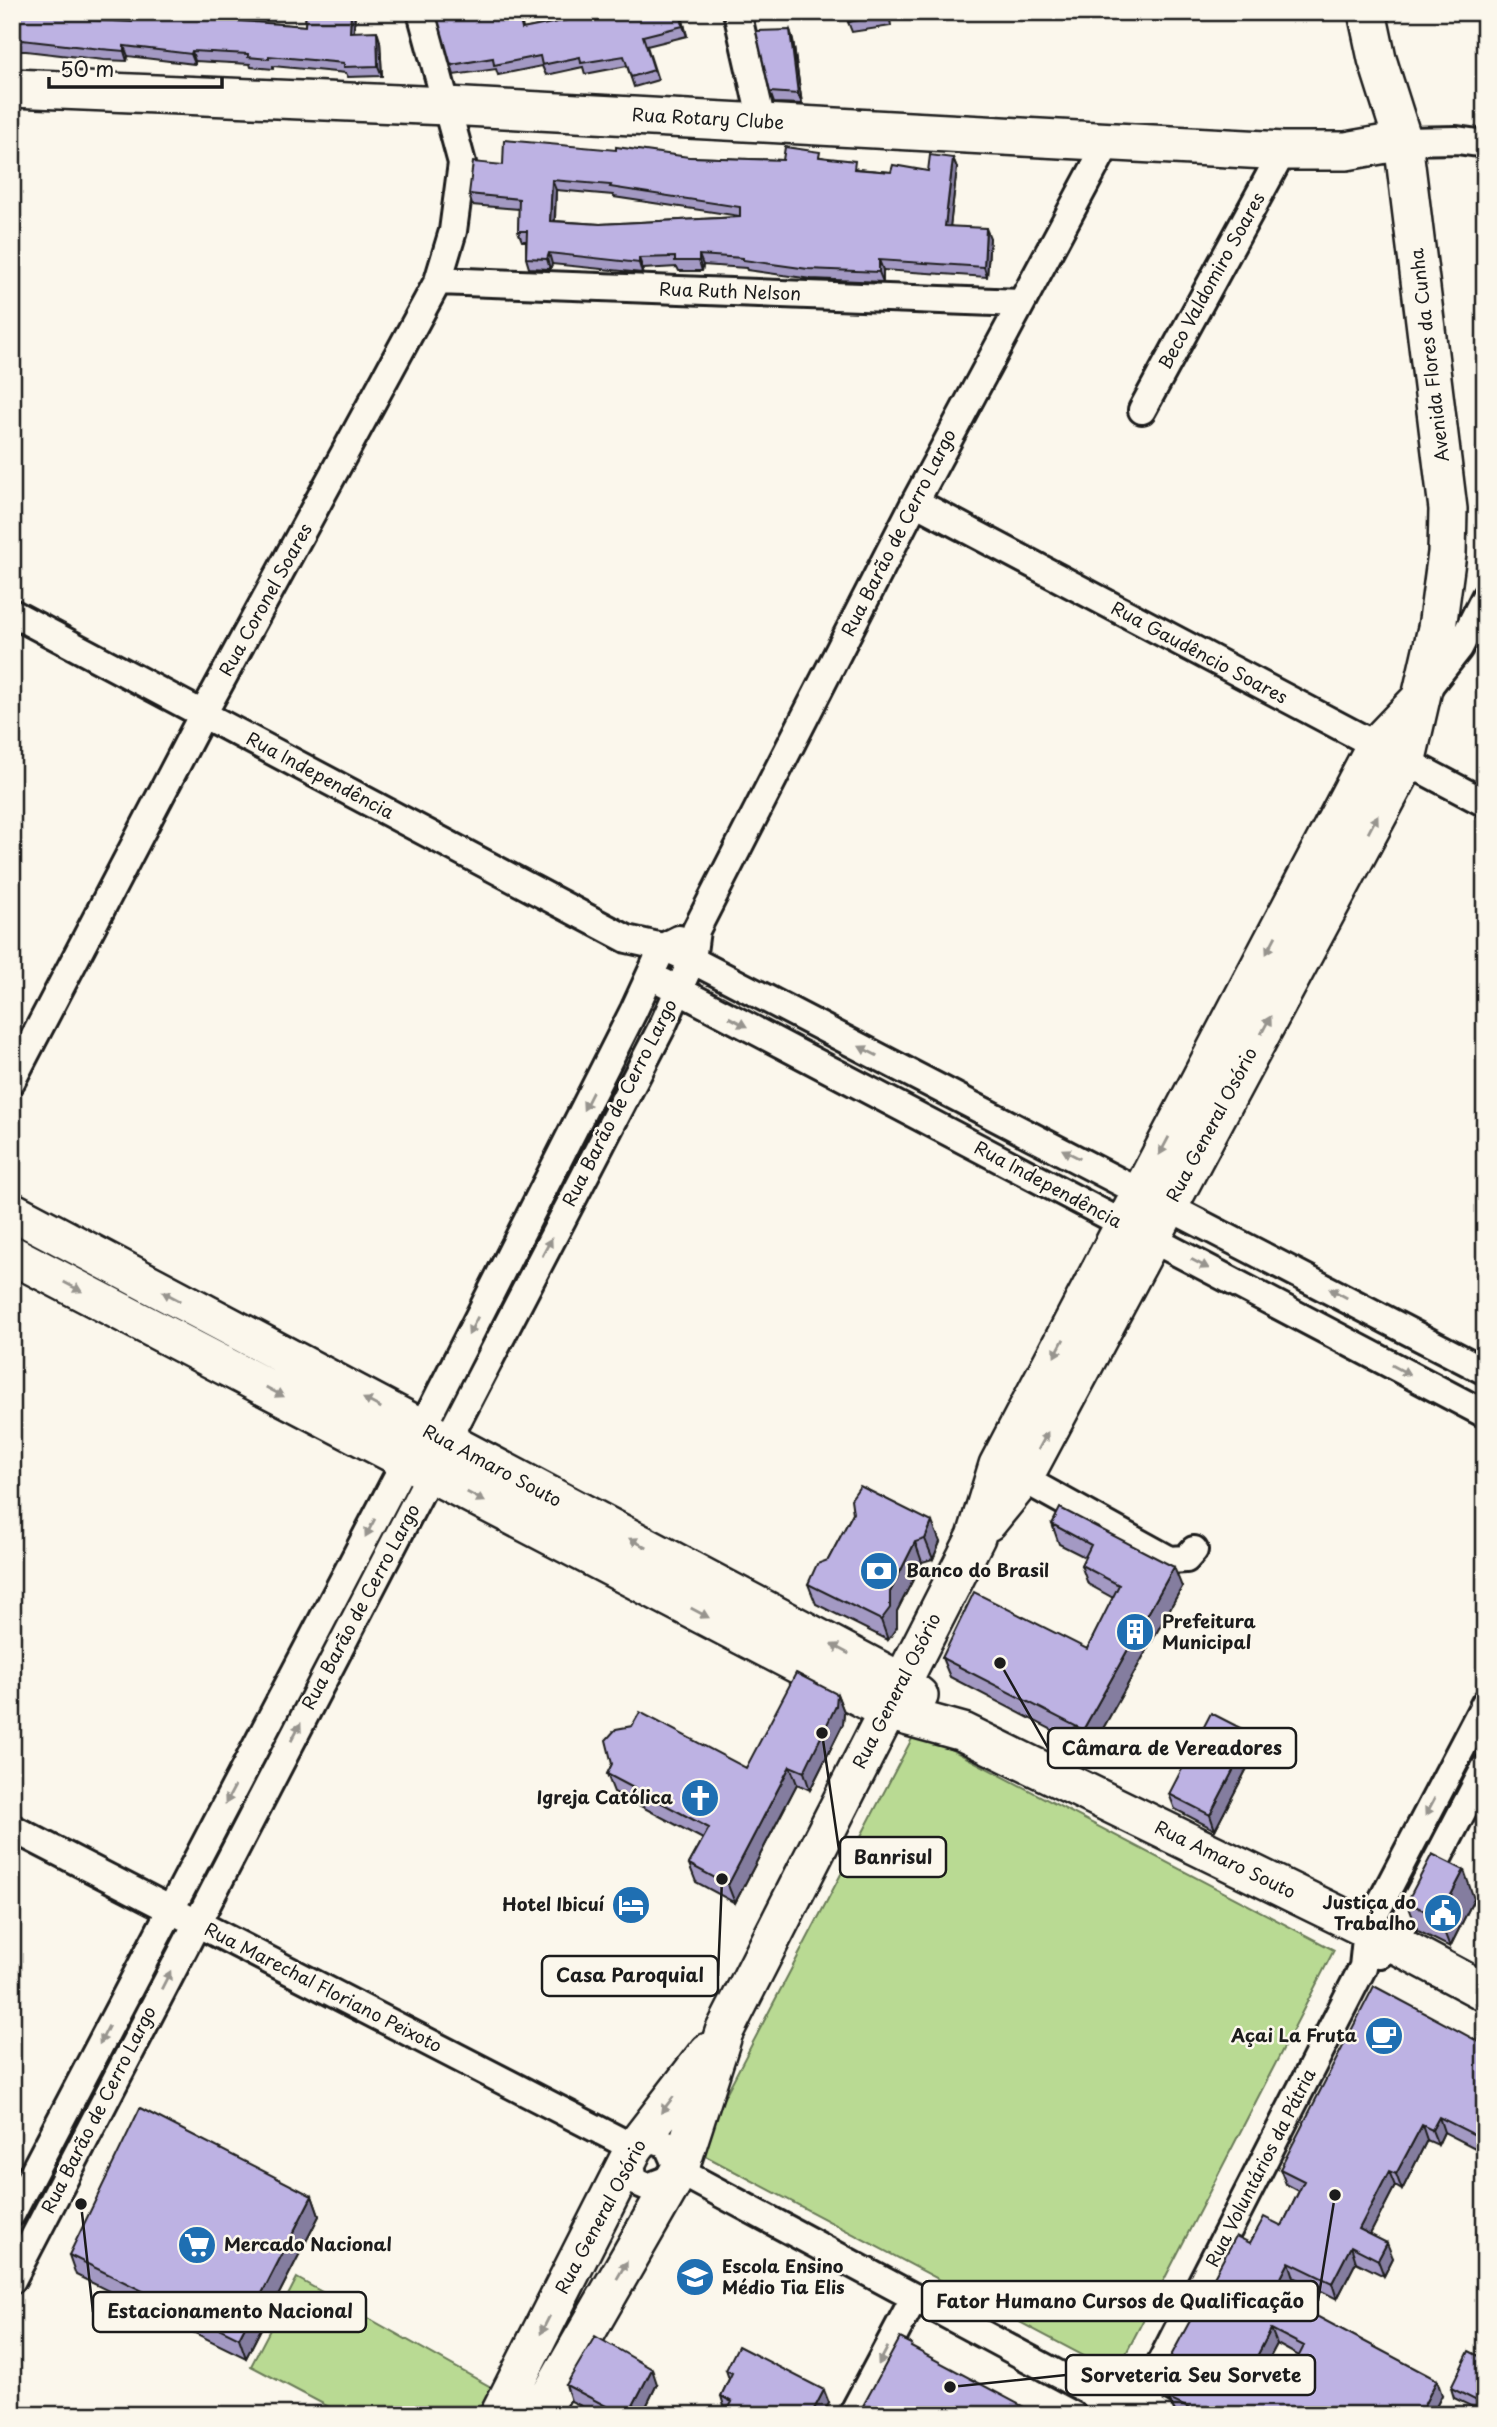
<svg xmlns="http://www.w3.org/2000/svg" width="1497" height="2427" font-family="'Playpen Sans',sans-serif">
	<rect width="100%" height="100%" fill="#fbf7ec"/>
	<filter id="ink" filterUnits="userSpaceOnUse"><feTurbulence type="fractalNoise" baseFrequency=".0143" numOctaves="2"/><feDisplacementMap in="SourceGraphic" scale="14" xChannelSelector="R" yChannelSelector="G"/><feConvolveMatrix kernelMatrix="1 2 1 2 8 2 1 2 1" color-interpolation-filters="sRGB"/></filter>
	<g filter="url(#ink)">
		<path fill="#b9da93" stroke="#6a7b58" stroke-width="2" d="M916,1731L1334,1950L1116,2373L696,2151Z
			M297,2278L496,2390L483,2415H344L251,2366Z"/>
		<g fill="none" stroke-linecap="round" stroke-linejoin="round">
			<defs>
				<path id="street" d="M737,12L762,122
					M1403,141L1457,140L1485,144
					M438,281L1021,303
					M1142,410L1283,151
					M915,502L1485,803
					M12,613L627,939L663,947L692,960L1485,1371
					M1426,690L1459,648L1485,597
					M663,982L1485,1414
					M12,1080L203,714L438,281L453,231L462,163L421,12
					M1009,1471L1170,1560L1186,1559L1194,1550
					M12,1828L634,2148L654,2139L667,2144L679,2171L1091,2392L1110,2415
					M1380,1954L1393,1944L1485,1768
					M634,2149L631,2165L634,2181L648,2187L664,2181L679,2171
					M12,2213L406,1460L634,1010L663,947L679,939
					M12,2280L662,1027L692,960L696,930L915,502L1109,140
					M1091,2392L1126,2397L1161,2415
					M852,2415L914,2298
					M1145,2415L1158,2368L1363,1967L1367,1929L1485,1703"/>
				<path id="secondary" d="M12,88L447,106L1283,151H1346L1403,141
					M12,1211L900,1681L919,1696
					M12,1255L887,1711L963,1732L1367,1929L1485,1992
					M988,1522L1023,1479L1406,763L1437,628L1447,553L1448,509L1403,141L1377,59L1367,12
					M499,2415L634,2148L708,2052
					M539,2415L679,2171L724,2032L976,1537L998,1465L1375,746L1419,700"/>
			</defs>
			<use href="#street" stroke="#1c1c1c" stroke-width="32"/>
			<use href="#secondary" stroke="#1c1c1c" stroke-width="42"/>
			<use href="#street" stroke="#fbf7ec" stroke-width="26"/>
			<use href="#secondary" stroke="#fbf7ec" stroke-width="37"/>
		</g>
		<path fill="#a399c3" stroke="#1c1c1c" stroke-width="2" fill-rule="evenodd" d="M12,12H99L98,20L132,22L165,14L233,17V20L305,26L306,12H355L354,32L380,41L382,76L348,77L346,73L273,66V69L251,67L250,64L195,61V64L128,56L127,61L104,60L26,51H12Z
			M436,12H520L523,29L600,14L681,12L687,36L647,46L658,80L634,87L627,66L585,74L583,67L546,75L542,66L498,75L496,69L454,75Z
			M889,12L891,26L852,32L848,22Z
			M790,30L793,40L802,104L774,103L770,92Z
			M689,157L783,160L822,157L858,169L891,172L928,171L953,158L957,168L950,226L990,238L987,277L883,270V282L811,279L747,270L746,268L703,265L702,271H679L677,267L643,269L642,273L552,264L550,269L529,268L526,258V241H522L518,231L519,209L472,205L469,194L503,165ZM556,190L613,195L614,197L740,216V217L600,224L555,221Z
			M853,1513L940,1542L933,1559L922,1562L897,1611V1627L888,1640L816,1604L808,1584L828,1560Z
			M1052,1524L1182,1587L1091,1750L950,1677L942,1658L1087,1649L1113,1598L1088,1584L1081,1565L1085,1557L1059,1544Z
			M837,1694L844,1712L843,1724L810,1790L797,1784L735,1903L696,1882L689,1864L703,1839L614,1792L607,1774L612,1764L746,1768Z
			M1257,1749L1215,1830L1175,1809L1169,1794Z
			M1474,1899L1450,1947L1418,1931L1407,1902Z
			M1485,2045V2153L1444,2132L1438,2145L1427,2140L1402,2190L1395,2186L1370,2234L1393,2258L1384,2276L1356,2262L1337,2299L1294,2277L1283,2299L1442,2395L1432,2415H1177L1167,2396L1161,2381L1250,2243L1282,2226L1299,2191L1286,2184L1280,2169ZM1277,2344L1299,2356L1286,2381L1263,2370Z
			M312,2196L319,2216L246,2358L76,2275L69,2255Z
			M1485,2228V2261L1482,2260L1476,2244Z
			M1485,2359V2413L1454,2398L1451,2388Z
			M726,2370L829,2403L823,2415H725L727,2410L725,2409L721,2396L729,2379Z
			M657,2384L642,2415H599L571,2401L566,2385Z"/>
		<path fill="#847d9f" stroke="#1c1c1c" stroke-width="2" d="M94,12H99L97,30L93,20Z
			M229,12H231L233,17L232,30L228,20Z
			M351,12H355L353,42L350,32Z
			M680,12H681L687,36L683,26Z
			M790,30L793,40L802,104L798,94Z
			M377,31L380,41L382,76L378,66Z
			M124,46L128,56L127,61L124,51Z
			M192,51L195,61V64L191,54Z
			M953,158L957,168L949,236L945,226Z
			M552,180L556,190L554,231L550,221Z
			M986,228L990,238L987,277L984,267Z
			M549,253L552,264L550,269L547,259Z
			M699,255L703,265L702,271L699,261Z
			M639,258L643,269L642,273L639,263Z
			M879,260L883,270V282L879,272Z
			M932,1522L940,1542L933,1559L925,1539Z
			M915,1542L922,1562L897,1611V1627L888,1640L881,1620L890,1592Z
			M1174,1567L1182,1587L1091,1750L1083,1730Z
			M837,1694L844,1712L843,1724L810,1790L804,1772Z
			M1252,1734L1257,1749L1215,1830L1210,1815Z
			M790,1766L797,1784L735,1903L728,1885Z
			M1464,1870L1474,1899L1450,1947L1439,1918Z
			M1439,2117L1444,2132L1438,2145L1432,2130Z
			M1422,2125L1427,2140L1402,2190L1396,2174Z
			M1389,2171L1395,2186L1365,2244L1359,2229Z
			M312,2196L319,2216L246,2358L239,2338Z
			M1387,2243L1393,2258L1384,2276L1378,2260Z
			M1351,2246L1356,2262L1337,2299L1332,2283Z
			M1289,2262L1294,2277L1278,2308L1273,2293Z
			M1271,2329L1277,2344L1258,2380L1253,2364Z
			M652,2369L657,2384L642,2415H628Z
			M1437,2380L1442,2395L1432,2415H1419Z
			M824,2390L829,2403L823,2415H811Z"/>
		<path fill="#bdb2e3" stroke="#1c1c1c" stroke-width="2" fill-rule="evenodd" d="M12,12H94L93,20L132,22L133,12L165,14V12H229L228,20L305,26L306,12H351L350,32L377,31L378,66L344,67V63L269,56V59L248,57V54L192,51L191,54L124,46V51L101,49L22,40L12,41Z
			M436,12H518L522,29L573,19L572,13L579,12H599V14L605,12H680L683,26L643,36L654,70L631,77L624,56L581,63L580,57L542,65L540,56L494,65L493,58L451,65Z
			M847,12H887V15L848,22Z
			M790,30L798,94L770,92L756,31Z
			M504,140L616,150V147L689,157L783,160L785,147L820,152L819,157L855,161L854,169L891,172L893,165L928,171L930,155L953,158L945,226L986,228L984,267L879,260V272L808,269L743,260V258L699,255V261H675V257L639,258V263L549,253L547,259L526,258L527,231H518L519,199L469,194L473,162L503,165ZM552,180L611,185L610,187L740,207V217L600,224L550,221Z
			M860,1486L932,1522L925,1539L915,1542L890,1592V1608L881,1620L808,1584L817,1564L828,1560L853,1513L851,1499Z
			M1060,1508L1174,1567L1083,1730L942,1658L974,1592L1087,1649L1119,1585L1081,1565L1091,1545L1052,1524Z
			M796,1673L837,1694L836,1706L804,1772L790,1766L728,1885L689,1864L709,1828L607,1774L612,1764L606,1740L616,1729L632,1726L640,1712L746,1768Z
			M1211,1713L1252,1734L1210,1815L1169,1794Z
			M1432,1854L1464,1870L1439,1918L1407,1902Z
			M1374,1986L1485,2045V2140L1439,2117L1432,2130L1422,2125L1396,2174L1389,2171L1359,2229L1387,2243L1378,2260L1351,2246L1332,2283L1289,2262L1273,2293L1437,2380L1419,2415H1203L1171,2400L1161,2381L1165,2367L1236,2236L1250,2243L1264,2217L1282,2226L1304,2181L1280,2169ZM1271,2329L1304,2346L1286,2381L1253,2364Z
			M140,2108L312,2196L239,2338L69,2255Z
			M1485,2228V2249L1476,2244Z
			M595,2336L652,2369L628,2415H623L566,2385Z
			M900,2338L912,2344L911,2347L1039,2415H858Z
			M738,2346L824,2390L811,2415H725L732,2402L721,2396L732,2373L726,2370Z
			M1469,2351L1485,2359V2405L1451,2388Z"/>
		<defs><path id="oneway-solid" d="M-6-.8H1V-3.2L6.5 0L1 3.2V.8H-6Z" transform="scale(1.75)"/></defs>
		<g fill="#97948e">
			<use href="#oneway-solid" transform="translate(1373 824) rotate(-62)"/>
			<use href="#oneway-solid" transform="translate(1271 945) rotate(118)"/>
			<use href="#oneway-solid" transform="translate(738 1022) rotate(28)"/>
			<use href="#oneway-solid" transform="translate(1266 1025) rotate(-62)"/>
			<use href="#oneway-solid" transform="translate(868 1051) rotate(-153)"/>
			<use href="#oneway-solid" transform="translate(588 1101) rotate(117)"/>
			<use href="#oneway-solid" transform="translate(1164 1146) rotate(118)"/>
			<use href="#oneway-solid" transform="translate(1071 1154) rotate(-153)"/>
			<use href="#oneway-solid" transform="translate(547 1247) rotate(-62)"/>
			<use href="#oneway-solid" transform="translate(1200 1264) rotate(28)"/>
			<use href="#oneway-solid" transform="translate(73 1287) rotate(28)"/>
			<use href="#oneway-solid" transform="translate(1338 1293) rotate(-152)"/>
			<use href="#oneway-solid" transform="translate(171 1296) rotate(-152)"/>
			<use href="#oneway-solid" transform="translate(473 1326) rotate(117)"/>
			<use href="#oneway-solid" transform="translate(1059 1348) rotate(118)"/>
			<use href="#oneway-solid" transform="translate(1401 1370) rotate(28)"/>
			<use href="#oneway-solid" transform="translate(275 1392) rotate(28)"/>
			<use href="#oneway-solid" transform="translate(372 1403) rotate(-152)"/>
			<use href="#oneway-solid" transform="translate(1043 1441) rotate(-62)"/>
			<use href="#oneway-solid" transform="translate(476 1497) rotate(28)"/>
			<use href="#oneway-solid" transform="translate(370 1528) rotate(118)"/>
			<use href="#oneway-solid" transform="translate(638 1543) rotate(-152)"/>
			<use href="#oneway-solid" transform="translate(700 1613) rotate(28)"/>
			<use href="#oneway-solid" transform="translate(840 1649) rotate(-152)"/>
			<use href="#oneway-solid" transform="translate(296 1732) rotate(-62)"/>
			<use href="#oneway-solid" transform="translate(230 1795) rotate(118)"/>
			<use href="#oneway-solid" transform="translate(1430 1807) rotate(118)"/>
			<use href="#oneway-solid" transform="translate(166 1980) rotate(-63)"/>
			<use href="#oneway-solid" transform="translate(104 2035) rotate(117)"/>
			<use href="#oneway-solid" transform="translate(667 2105) rotate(128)"/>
			<use href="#oneway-solid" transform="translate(622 2270) rotate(-60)"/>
			<use href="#oneway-solid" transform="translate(545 2325) rotate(117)"/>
			<use href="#oneway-solid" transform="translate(883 2356) rotate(118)"/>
		</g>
	</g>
	<defs>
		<symbol id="bank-disc" viewBox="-11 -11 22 22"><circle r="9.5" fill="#1f6fb2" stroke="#fbf7ec"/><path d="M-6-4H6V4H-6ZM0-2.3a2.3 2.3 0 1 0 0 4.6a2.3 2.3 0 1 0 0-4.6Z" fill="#fff"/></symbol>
		<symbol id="building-disc" viewBox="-11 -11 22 22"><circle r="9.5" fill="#1f6fb2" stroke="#fbf7ec"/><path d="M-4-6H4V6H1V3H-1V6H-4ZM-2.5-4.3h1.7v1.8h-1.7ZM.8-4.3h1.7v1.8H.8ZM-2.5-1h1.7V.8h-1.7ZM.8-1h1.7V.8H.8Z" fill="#fff"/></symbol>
		<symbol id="church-disc" viewBox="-11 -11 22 22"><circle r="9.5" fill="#1f6fb2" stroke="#fbf7ec"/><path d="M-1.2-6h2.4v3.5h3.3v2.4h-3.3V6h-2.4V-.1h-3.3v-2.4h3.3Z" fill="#fff"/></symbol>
		<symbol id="hotel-disc" viewBox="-11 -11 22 22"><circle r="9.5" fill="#1f6fb2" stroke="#fbf7ec"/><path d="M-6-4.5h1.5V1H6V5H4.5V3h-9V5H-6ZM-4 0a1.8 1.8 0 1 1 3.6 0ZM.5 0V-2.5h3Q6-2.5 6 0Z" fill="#fff"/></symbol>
		<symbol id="civic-disc" viewBox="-11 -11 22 22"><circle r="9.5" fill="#1f6fb2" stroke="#fbf7ec"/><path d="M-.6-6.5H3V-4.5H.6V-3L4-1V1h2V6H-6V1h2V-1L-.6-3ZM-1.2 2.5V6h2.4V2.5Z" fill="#fff"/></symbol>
		<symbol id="cafe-disc" viewBox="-11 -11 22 22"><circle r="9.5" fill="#1f6fb2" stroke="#fbf7ec"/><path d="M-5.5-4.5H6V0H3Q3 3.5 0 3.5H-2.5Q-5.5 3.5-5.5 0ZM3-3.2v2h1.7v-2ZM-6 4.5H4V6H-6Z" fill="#fff"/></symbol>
		<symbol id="supermarket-disc" viewBox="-11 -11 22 22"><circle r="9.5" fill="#1f6fb2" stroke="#fbf7ec"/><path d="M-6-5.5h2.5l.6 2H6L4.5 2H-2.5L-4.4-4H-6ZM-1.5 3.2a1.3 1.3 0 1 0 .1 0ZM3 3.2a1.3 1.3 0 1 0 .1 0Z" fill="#fff"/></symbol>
		<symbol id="university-disc" viewBox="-11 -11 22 22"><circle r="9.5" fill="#1f6fb2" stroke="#fbf7ec"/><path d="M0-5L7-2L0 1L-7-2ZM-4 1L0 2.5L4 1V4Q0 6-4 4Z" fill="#fff"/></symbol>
	</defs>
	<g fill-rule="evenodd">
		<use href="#bank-disc" x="857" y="1549" width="44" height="44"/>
		<use href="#building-disc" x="1113" y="1610" width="44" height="44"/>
		<use href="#church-disc" x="678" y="1776" width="44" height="44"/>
		<use href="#hotel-disc" x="609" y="1883" width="44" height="44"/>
		<use href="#civic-disc" x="1421" y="1891" width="44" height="44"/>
		<use href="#cafe-disc" x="1362" y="2014" width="44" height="44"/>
		<use href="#supermarket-disc" x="175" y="2223" width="44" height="44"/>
		<use href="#university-disc" x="673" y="2255" width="44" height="44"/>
	</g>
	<g text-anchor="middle" stroke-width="5" stroke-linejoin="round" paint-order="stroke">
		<g font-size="18" fill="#1c1c1c" stroke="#fbf7ec">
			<text transform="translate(708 119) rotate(3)" y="6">Rua Rotary Clube</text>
			<text transform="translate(1212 281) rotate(-61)" y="6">Beco Valdomiro Soares</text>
			<text transform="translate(730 292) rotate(2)" y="6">Rua Ruth Nelson</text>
			<text transform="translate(1430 355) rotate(-97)" y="6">Avenida Flores da Cunha</text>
			<text transform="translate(899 533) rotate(-63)" y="6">Rua Barão de Cerro Largo</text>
			<text transform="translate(266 600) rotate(-61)" y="6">Rua Coronel Soares</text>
			<text transform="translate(1199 653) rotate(28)" y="6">Rua Gaudêncio Soares</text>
			<text transform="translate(320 776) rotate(28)" y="6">Rua Independência</text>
			<text transform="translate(620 1103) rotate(-63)" y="6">Rua Barão de Cerro Largo</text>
			<text transform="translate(1212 1125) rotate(-62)" y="6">Rua General Osório</text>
			<text transform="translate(1048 1185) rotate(28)" y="6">Rua Independência</text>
			<text transform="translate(492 1466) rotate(28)" y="6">Rua Amaro Souto</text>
			<text transform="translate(361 1607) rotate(-62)" y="6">Rua Barão de Cerro Largo</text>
			<text transform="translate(897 1691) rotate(-63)" y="6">Rua General Osório</text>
			<text transform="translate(1225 1860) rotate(26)" y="6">Rua Amaro Souto</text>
			<text transform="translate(323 1988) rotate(27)" y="6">Rua Marechal Floriano Peixoto</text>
			<text transform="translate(99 2110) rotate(-63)" y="6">Rua Barão de Cerro Largo</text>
			<text transform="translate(1261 2168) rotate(-63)" y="6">Rua Voluntários da Pátria</text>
			<text transform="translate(601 2217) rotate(-62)" y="6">Rua General Osório</text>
		</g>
		<g font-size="18" font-weight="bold" fill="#1c1c1c" stroke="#fbf7ec" text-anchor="start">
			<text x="906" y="1577">Banco do Brasil</text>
			<text x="1162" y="1628">Prefeitura<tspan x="1162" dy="21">Municipal</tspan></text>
			<text x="673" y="1804" text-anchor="end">Igreja Católica</text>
			<text x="1416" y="1909" text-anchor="end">Justiça do<tspan x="1416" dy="21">Trabalho</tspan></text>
			<text x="604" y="1911" text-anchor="end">Hotel Ibicuí</text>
			<text x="1357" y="2042" text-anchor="end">Açai La Fruta</text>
			<text x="224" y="2251">Mercado Nacional</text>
			<text x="722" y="2273">Escola Ensino<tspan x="722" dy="21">Médio Tia Elis</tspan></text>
		</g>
	</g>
	<path fill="none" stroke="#1c1c1c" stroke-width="2.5" d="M1000 1663L1048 1748M822 1733L840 1857M722 1879L718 1976M1335 2195L1318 2301M81 2204L93 2312M950 2387L1066 2375"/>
	<g fill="#1c1c1c" stroke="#fbf7ec" stroke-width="2.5">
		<circle cx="1000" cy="1663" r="7"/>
		<circle cx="822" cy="1733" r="7"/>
		<circle cx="722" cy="1879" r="7"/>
		<circle cx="1335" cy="2195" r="7"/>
		<circle cx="81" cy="2204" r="7"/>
		<circle cx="950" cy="2387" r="7"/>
	</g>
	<g fill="#fbf7ec" stroke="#1c1c1c" stroke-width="2.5">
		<rect x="1048" y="1728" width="248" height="40" rx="7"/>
		<rect x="840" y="1837" width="106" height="40" rx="7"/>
		<rect x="542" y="1956" width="176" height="40" rx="7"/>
		<rect x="922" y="2281" width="396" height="40" rx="7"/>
		<rect x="93" y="2292" width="273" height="40" rx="7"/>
		<rect x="1066" y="2355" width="249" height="40" rx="7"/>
	</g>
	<g font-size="19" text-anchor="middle" font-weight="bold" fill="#1c1c1c">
		<text x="1172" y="1755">Câmara de Vereadores</text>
		<text x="893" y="1864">Banrisul</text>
		<text x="630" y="1982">Casa Paroquial</text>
		<text x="1120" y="2308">Fator Humano Cursos de Qualificação</text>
		<text x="230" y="2318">Estacionamento Nacional</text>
		<text x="1191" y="2382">Sorveteria Seu Sorvete</text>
	</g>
	<rect width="1497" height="2427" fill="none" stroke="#fbf7ec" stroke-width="42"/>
	<rect x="21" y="21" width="1455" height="2385" fill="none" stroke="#1c1c1c" stroke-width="2.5" filter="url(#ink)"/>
	<path d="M49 77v10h173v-10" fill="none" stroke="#1c1c1c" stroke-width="3.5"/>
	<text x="60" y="77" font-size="21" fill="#1c1c1c" stroke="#fbf7ec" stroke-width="5" paint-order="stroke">50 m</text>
</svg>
